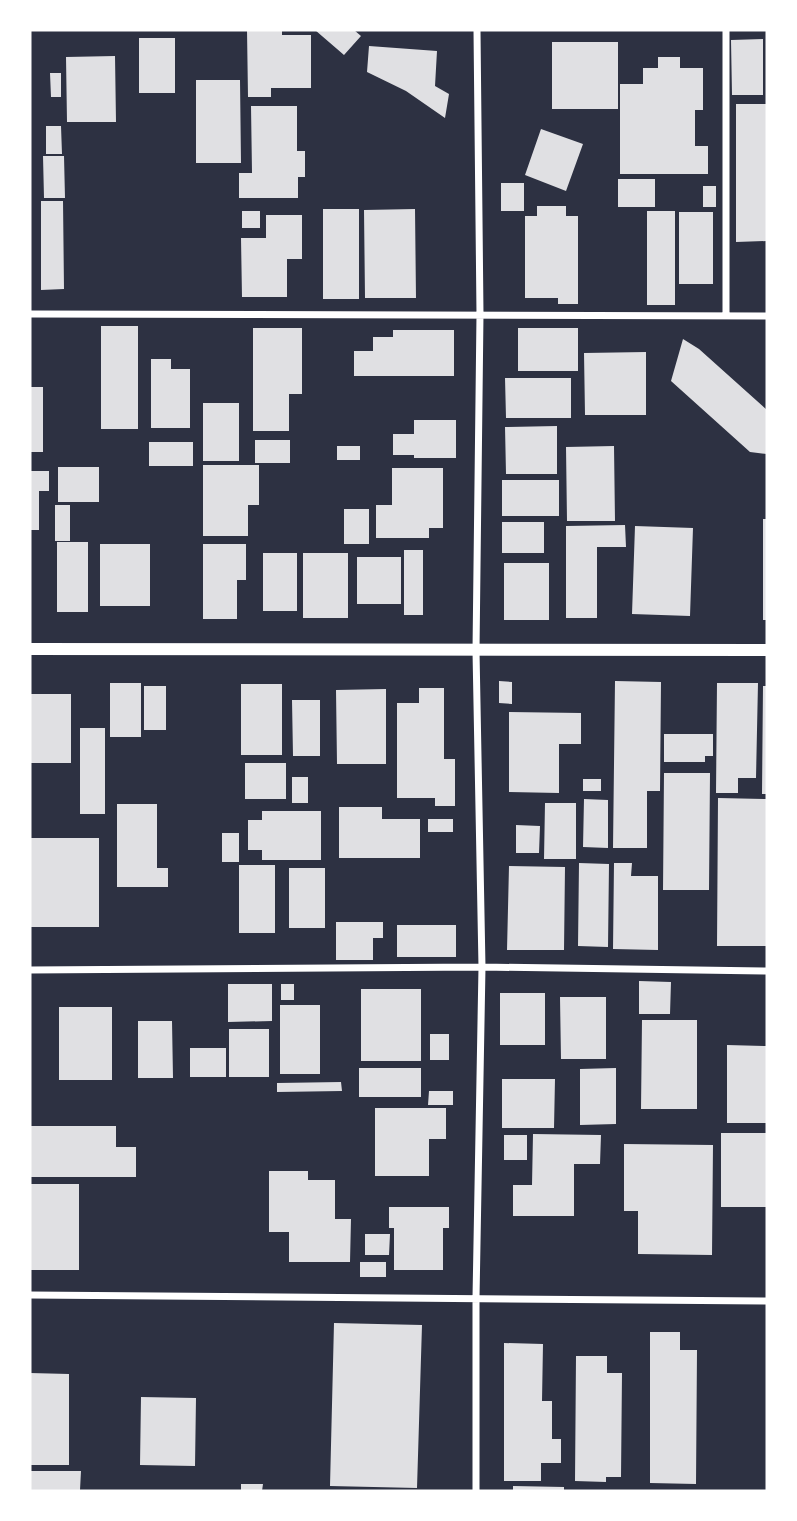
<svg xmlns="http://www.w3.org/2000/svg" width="797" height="1521" font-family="Poppins,sans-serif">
	<rect width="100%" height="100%" fill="#2d3142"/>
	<path fill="#e0e0e3" d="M247,30H282V35H311V88H271V97H248Z
		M315,30H354L361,36L344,55Z
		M139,38H175V93H139Z
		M763,39V95H732L731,40Z
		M552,42H618V109H552Z
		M369,46L437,51L435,86L449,94L445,118L406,91L367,72Z
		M115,56L116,122H67L66,57Z
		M658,57H680V68H703V110H695V146H708V174H620V84H643V68H658Z
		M50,73H61V97H51Z
		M196,80H240L241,163H196Z
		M736,104H767V241L736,242Z
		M251,106H297V151H305V177H298V198H239V173H252Z
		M46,126H61L62,154H46Z
		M541,129L583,144L566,191L525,175Z
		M43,156H64L65,198H44Z
		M618,179H655V207H618Z
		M501,183H524V211H501Z
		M703,186H716V207H703Z
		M41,201H63L64,289L41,290Z
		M537,206H566V216H578V304H558V298H525V216H537Z
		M323,209H359V299H323Z
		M415,209L416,298H365L364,210Z
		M242,211H260V228H242Z
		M647,211H675V305H647Z
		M679,212H713V284H679Z
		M266,215H302V259H287V297H242L241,238H266Z
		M101,326H138V429H101Z
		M253,328H302V394H289V431H253Z
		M518,328H578V371H518Z
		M393,330H454V376H354V351H373V337H393Z
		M683,339L699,349L767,410V454L750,452L671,381Z
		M646,352V415H585L584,353Z
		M151,359H171V369H190V428H151Z
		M505,378H571V418H506Z
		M30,387H43V452H30Z
		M203,403H239V461H203Z
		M414,420H456V458H414V455H393V434H414Z
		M557,426V474H506L505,427Z
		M255,440H290V463H255Z
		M149,442H193V466H149Z
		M337,446H360V460H337Z
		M614,446L615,521H567L566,447Z
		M203,465H259V505H248V536H203Z
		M58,467H99V502H58Z
		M392,468H443V528H429V538H376V505H392Z
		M30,471H49V491H39V530H30Z
		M502,480H559V516H502Z
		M55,505H70V541H55Z
		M344,509H369V544H344Z
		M763,519H767V620H763Z
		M502,522H544V553H502Z
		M625,525L626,547H597V618H566V526Z
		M635,526L693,528L690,616L632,614Z
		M57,542H88V612H57Z
		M100,544H150V606H100Z
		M203,544H246V580H237V619H203Z
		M404,550H423V615H404Z
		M263,553H297V611H263Z
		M303,553H348V618H303Z
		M357,557H401V604H357Z
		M504,563H549V620H504Z
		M499,681L512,682V704L499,703Z
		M615,681L661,682L660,791H647V848H613Z
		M110,683H141V737H110Z
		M717,683H758L756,778H738V793H716Z
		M241,684H282V755H241Z
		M144,686H166V730H144Z
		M763,686H767V794H762Z
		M419,688H444V759H455V806H435V798H397V703H419Z
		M386,689V764H337L336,690Z
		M31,694H71V763H31Z
		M292,700H320V756H293Z
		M509,712L581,713V744H559V793L509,792Z
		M80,728H105V814H80Z
		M664,734H713V756H705V762H664Z
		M245,763H286V799H245Z
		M664,773H710L709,890H663Z
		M292,777H308V803H292Z
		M583,779H601V791H583Z
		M718,798L767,799V946H717Z
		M584,799L608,800V848L583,847Z
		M545,803H576V859H544Z
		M117,804H157V868H168V887H117Z
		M339,807H382V819H420V858H339Z
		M262,811H321V860H262V850H248V820H262Z
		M428,819H453V832H428Z
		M516,825L540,826L539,853H516Z
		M222,833H239V862H222Z
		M30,838H99V927H30Z
		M579,863L609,864L608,947L578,946Z
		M614,863H632L631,876H658V950L613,949Z
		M239,865H275V933H239Z
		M509,866L565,867L564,950H507Z
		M289,868H325V928H289Z
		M336,922H383V938H373V960H336Z
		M397,925H456V957H397Z
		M639,981L671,982L670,1014H639Z
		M228,984H272V1021L228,1022Z
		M281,984H294V1000H281Z
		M361,989H421V1061H361Z
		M500,993H545V1045H500Z
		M560,997H606V1059H561Z
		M280,1005H320V1074H280Z
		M59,1007H112V1080H59Z
		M642,1020H697V1109H641Z
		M138,1021H172L173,1078H138Z
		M229,1029H269V1077H229Z
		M430,1034H449V1060H430Z
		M727,1045L767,1046V1123H727Z
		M190,1048H226V1077H190Z
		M359,1068H421V1097H359Z
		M616,1068V1124L580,1125V1069Z
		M502,1079H555L554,1128H502Z
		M341,1082L342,1091L277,1092V1083Z
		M429,1091H453V1105H428Z
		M375,1108H446V1139H429V1176H375Z
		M30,1126H116V1147H136V1177H30Z
		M721,1133H767V1207H721Z
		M533,1134L601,1135L600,1164H574V1216H513V1185H532Z
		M504,1135H527V1160H504Z
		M624,1144L713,1145L712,1255L638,1254V1211H624Z
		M269,1171H308V1180H335V1219H351L350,1262H289V1232H269Z
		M30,1184H79V1270H30Z
		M389,1207H449V1228H443V1270H394V1228H389Z
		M365,1234H390L389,1255H365Z
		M360,1262H386V1277H360Z
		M334,1323L422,1325L417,1488L330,1486Z
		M650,1332H680V1350H697L696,1484L650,1483Z
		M504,1343L543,1344L542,1401H552V1439H561V1463H541V1481H504Z
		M576,1356H607V1373H622L621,1477H606V1482L575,1481Z
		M30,1373L69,1374V1465H30Z
		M141,1397L196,1398L195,1466L140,1465Z
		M30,1471H81L80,1490L30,1491Z
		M241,1484H263L262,1491H241Z
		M513,1486L564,1487V1491H513Z"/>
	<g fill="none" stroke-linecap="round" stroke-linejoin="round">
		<path stroke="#fff" stroke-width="7" d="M726,30V316
			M30,314L767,316
			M30,970L482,967L767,971
			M30,1295L767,1301
			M476,1491V1298L482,967L476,651L480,314L477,30"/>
		<path stroke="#fff" stroke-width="12" d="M30,649L767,650"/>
	</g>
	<rect width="797" height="1521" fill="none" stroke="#ffffff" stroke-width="63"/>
</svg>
